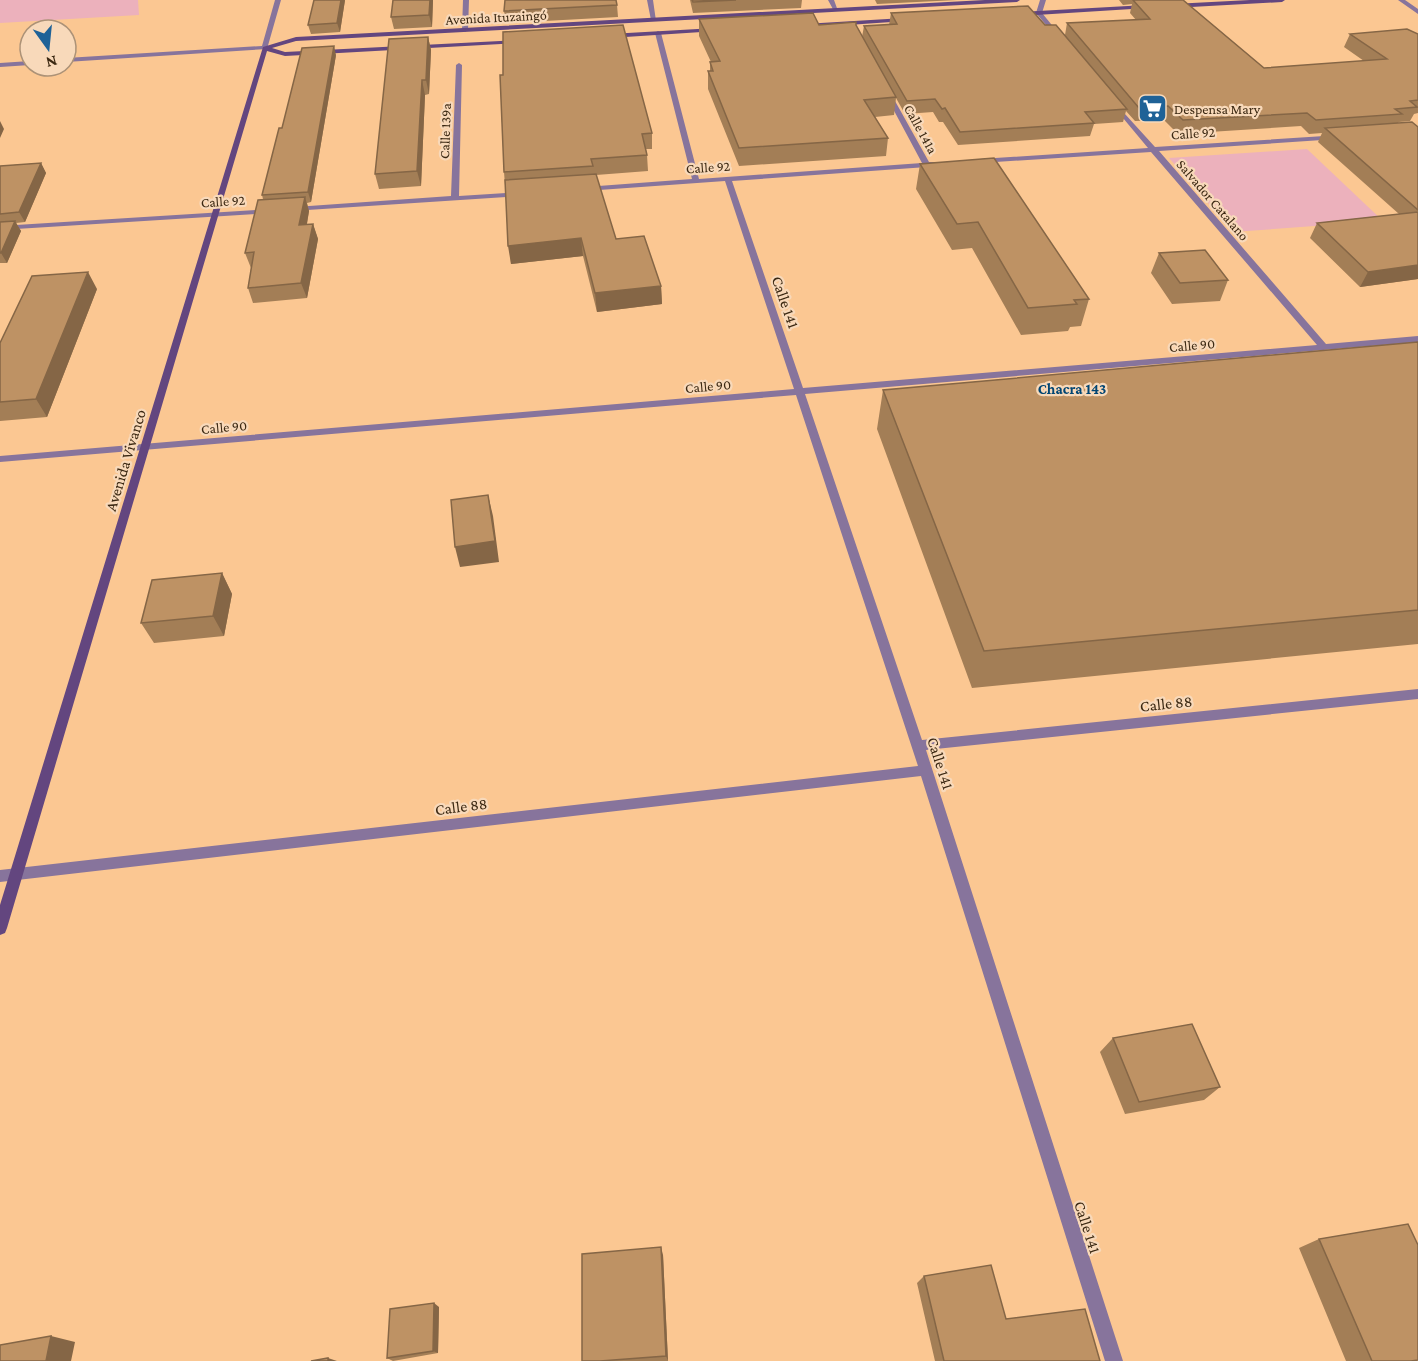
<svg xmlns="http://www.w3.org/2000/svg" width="1418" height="1361" font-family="'Crimson Pro',serif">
	<rect width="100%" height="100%" fill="#fbc792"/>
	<path fill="#ecb1bc" d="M0,0H138L139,15L0,23Z
		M1307,149L1383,221L1233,232L1169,158Z"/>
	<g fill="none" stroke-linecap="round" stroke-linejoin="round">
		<path fill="#87749c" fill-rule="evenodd" d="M463,0H469L468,30L465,32L462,30Z
			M647,0H653L656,21L651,20Z
			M828,0H834L838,11H834Z
			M1040,0H1046L1042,13L1060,35V37H1056L1036,13Z
			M658,31L661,33L699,179L922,163L884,92L887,90L890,92L929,162H936L940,164L927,167L732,181L803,388L1317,345L1151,152L980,163L976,161L980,159L1148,148L1113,106V104L1115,103L1155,147L1340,135L1341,137L1337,139L1159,151L1326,344L1418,336V342L805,394L922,740L1418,689V699L926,750L1123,1361H1105L921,776L0,882V870L918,766L796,395L0,462V456L794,389L725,181L585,191L581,189L585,187L692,179L655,33Z
			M459,63L462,65L459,196L520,192L524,194L523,196L292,211V207H295L451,196L456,65Z
			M271,209H274V213L0,230V226Z"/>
		<path fill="#87749c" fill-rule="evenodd" d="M275,0H281L267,49L66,62V58L262,46Z
			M1398,0H1405L1418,9V14Z
			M30,61V65L0,67V63Z"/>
		<path fill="#63467f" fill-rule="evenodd" d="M985,0H1020L1017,2L296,41L272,48L285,52L519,40L517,43L285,56L267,51L7,928L5,933L0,935V905L263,47L296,37Z
			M1250,0H1285L1282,2L1173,8L1170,6L1173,4Z
			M1146,5L1148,8L1020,16L1017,14L1020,12Z
			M904,18L906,21L804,28L801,26L804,24Z
			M715,28L717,31L610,38L607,36L610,34Z"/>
	</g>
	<path fill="#a37e56" d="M345,0L340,32L311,34L308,25Z
		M393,0H433L432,27L394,29L391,17Z
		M690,0H802L801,8L693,13Z
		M875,0H957L877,4Z
		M1119,0H1183L1264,68L1364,61L1344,47L1350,34H1418V113L1414,114L1410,121L1399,122L1398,123L1418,127V279L1360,287L1310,238L1317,223L1399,214L1318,142L1322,133L1309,134L1301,126L1178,134L1164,120L1135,121L1126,111L1123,122L1094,124L1090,136L958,145L943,122H939L933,112L905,114L896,98L894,115L875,117L888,138L886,156L739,166L708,89V71H710V62H711L699,36V19L856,26L862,37L864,26L889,25L891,13L1045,25L1065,35L1067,23L1136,20L1130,13L1132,4L1123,5Z
		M617,5L618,17L506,23L504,11Z
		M428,37L431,50L429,94L425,95L421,186L379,189L375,174Z
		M336,55L311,202L307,203L309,211L307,224H313L318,239L307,298L253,303L248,288L251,268L245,253L263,199L262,195L282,128Z
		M500,75L652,133V149H646L647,155L648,171L596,175L616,239L661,286L662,304L597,312L583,256L511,264L504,172Z
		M41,163L46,173L25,222L16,223L21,231L7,263H0V166Z
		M920,164L1089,299L1081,326L1070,327L1068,331L1021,335L972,248L952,250L916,189Z
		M1159,253L1228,280L1220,301L1172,304L1151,273Z
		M97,289L47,417L0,421V343Z
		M1418,342V644L972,688L877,429L883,390Z
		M222,573L232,594L224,636L154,643L141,623Z
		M1113,1038L1220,1087L1204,1100L1125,1114L1100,1052Z
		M1319,1239L1413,1361H1346L1299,1248Z
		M663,1255L668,1361H582Z
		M924,1276L1006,1319L1100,1361H935L917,1283Z
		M439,1307L438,1353L393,1361L387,1358Z"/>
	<path fill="#856646" d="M341,0H345L340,32L337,23Z
		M430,0H433L432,27L429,15Z
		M428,37L431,50L429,94L426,80Z
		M334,46L336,55L311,202L308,192Z
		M422,80L425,95L421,186L417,171Z
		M0,121L4,129L0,138Z
		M41,163L46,173L25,222L19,212Z
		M305,197L309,211L304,240L299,225Z
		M15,221L21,231L7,263L1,253Z
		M313,224L318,239L307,298L301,283Z
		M581,238L583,256L511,264L508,246Z
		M1418,265V279L1360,287L1368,272Z
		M88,272L97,289L47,417L36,399Z
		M661,286L662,304L597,312L595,293Z
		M488,495L493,516L499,562L460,567L455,547Z
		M222,573L232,594L224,636L213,616Z
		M661,1247L663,1255L668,1361L666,1356Z
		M434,1303L439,1307L438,1353L433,1351Z
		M51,1336L75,1342L71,1361H46Z
		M328,1358L337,1361H328Z"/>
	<path fill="#be9264" stroke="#856646" stroke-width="1.5" d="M314,0H341L337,23L308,25Z
		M393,0H430L429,15L391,17Z
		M505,0H616L617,5L504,11Z
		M692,0H736L693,2Z
		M1133,0H1183L1264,68L1387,59L1350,34L1407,29L1418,34V100L1410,101L1417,107L1395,109L1402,114L1316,120L1307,113L1183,120L1168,106L1139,108L1067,23L1150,19Z
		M1028,6L1045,25H1056L1127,109L1085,112L1094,123L960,132L945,108L942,109L935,99L907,101L864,26L897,24L891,13Z
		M813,13L819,25L856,22V25L896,97L864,100L888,138L739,148L708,71H713L710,62L720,61L699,19Z
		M623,25L652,133L642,134L647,155L591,159L593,166L504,172L500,75H503V32Z
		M428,37L426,80H422L417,171L375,174L389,39Z
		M334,46L308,192L262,195L279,128H282L302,48Z
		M1412,122L1418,127V210L1325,128Z
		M994,158L1089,299L1074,300L1077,304L1028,308L978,222L957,224L920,164Z
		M41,163L19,212L0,214V166Z
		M596,174L616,239L644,236L661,286L595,293L581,238L508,246L505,180Z
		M305,197L299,225L313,224L301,283L248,288L254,252L245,253L258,200Z
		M1418,212V265L1368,272L1317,223Z
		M15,221L1,253H0V222Z
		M1205,250L1228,280L1180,283L1159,253Z
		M88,272L36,399L0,402V343L32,276Z
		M1418,342V610L984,651L883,390Z
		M488,495L495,541L455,547L451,500Z
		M222,573L213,616L141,623L152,580Z
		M1192,1024L1220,1087L1139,1102L1113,1038Z
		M1408,1224L1418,1245V1360L1411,1361H1372L1319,1239Z
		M661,1247L666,1356L600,1361H582V1254Z
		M991,1265L1006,1319L1085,1309L1100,1361H944L924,1276Z
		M434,1303L433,1351L387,1358L390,1309Z
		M51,1336L46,1361H0V1345Z
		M328,1358V1361H311Z"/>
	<defs>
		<symbol id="supermarket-square" viewBox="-11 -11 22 22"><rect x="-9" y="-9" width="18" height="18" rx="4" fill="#1f6297" stroke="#f8d9ba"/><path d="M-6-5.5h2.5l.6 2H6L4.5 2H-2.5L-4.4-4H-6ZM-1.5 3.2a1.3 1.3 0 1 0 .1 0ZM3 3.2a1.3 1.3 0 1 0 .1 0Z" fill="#fff"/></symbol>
	</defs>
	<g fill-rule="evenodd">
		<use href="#supermarket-square" x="1136" y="92" width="33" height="33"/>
	</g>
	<g text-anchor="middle" stroke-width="4.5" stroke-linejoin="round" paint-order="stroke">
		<g font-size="14" fill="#3b2812" stroke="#f8d9ba">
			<text transform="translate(496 17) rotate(-3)" y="5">Avenida Ituzaingó</text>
			<text transform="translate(921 129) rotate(61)" y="5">Calle 141a</text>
			<text transform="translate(445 131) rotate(-88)" y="5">Calle 139a</text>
			<text transform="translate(1193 133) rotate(-4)" y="5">Calle 92</text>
			<text transform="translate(708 167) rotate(-4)" y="5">Calle 92</text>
			<text transform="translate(1213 200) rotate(49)" y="5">Salvador Catalano</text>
			<text transform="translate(223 201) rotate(-4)" y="5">Calle 92</text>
			<text transform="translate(1192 345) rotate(-5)" y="5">Calle 90</text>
			<text transform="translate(708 386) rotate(-5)" y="5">Calle 90</text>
			<text transform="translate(224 427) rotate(-5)" y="5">Calle 90</text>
		</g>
		<g font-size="14" fill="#3b2812" stroke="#f8d9ba" text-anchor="start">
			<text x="1174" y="114">Despensa Mary</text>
		</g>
		<g font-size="15" font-weight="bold" fill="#004573" stroke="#f8d9ba">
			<text x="1072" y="394">Chacra 143</text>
		</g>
		<g font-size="16" fill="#3b2812" stroke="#f8d9ba">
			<text transform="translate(786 302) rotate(71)" y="6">Calle 141</text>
			<text transform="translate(125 460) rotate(-73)" y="6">Avenida Vivanco</text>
			<text transform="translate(1166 703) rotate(-6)" y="6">Calle 88</text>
			<text transform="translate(941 763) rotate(72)" y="6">Calle 141</text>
			<text transform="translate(461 806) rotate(-7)" y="6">Calle 88</text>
			<text transform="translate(1088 1227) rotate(72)" y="6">Calle 141</text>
		</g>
	</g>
	<g transform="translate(48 48) rotate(165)"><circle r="28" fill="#f8d9ba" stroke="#ac9277" stroke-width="1.5"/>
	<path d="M0-4.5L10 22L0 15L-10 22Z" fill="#1f6297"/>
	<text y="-9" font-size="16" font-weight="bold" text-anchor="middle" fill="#3b2812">N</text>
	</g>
</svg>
